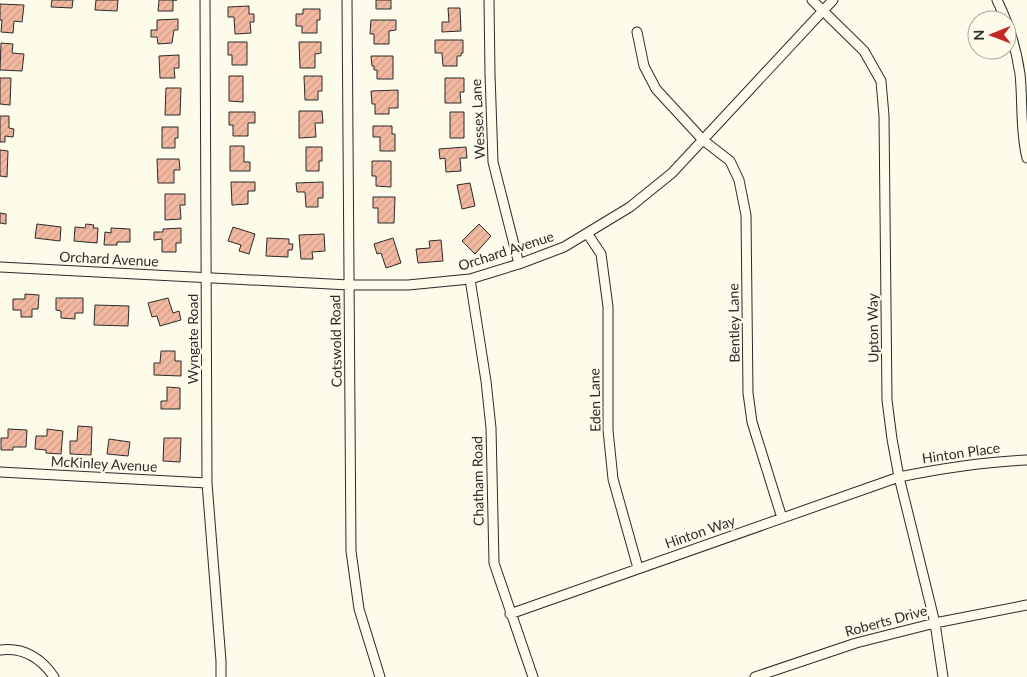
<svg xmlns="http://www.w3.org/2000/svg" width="1027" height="677" font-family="Lato,sans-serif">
	<defs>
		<pattern id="building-hatch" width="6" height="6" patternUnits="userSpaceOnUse" patternTransform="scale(1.25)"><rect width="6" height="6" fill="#f2b8a0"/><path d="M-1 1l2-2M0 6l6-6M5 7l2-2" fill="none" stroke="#d09e8a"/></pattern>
	</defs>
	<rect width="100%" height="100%" fill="#fdfbea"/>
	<path fill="url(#building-hatch)" stroke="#2b2b2b" d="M52,0H73L72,8L51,7Z
		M96,0H118L117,11L95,10Z
		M159,0H177H173V11H158Z
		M376,0H391V9H376Z
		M0,4L24,5L22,22L14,21L13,33L1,32L2,20H0Z
		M249,6V14H254V22H250L251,33L235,34L234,17H228V7Z
		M448,8H460L461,31L442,32V22H449Z
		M303,9H320V20H317V33H302V26H296V14H303Z
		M178,19V30H174L172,43L158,44L157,37H151V30H157V20Z
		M371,20H396V30L389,31V44H374V34H370Z
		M435,40H463V53H461V56H457V66H443L442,53H435Z
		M228,42H247V65H232V55H228Z
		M299,42H321V53L315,54V68H300Z
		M1,43L13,44L12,53L24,54L22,71L0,70Z
		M179,55V68H174L175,78H160L159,56Z
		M371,56H393V79H377V70H374V66H372Z
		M229,76H243V102L229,101Z
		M304,76H322V91H318V100H305Z
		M0,78H11L10,105L0,104Z
		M445,78H464V92H460L461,103H445Z
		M166,88H181L180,115H165Z
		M398,90V108H389V114H375V104H372L371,91Z
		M299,111H322L323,123H315L316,137L299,138Z
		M229,112H255V123H248V136H233V125H229Z
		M450,112H464V138H450Z
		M0,116H9V128L14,129L13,137L5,136V142H0Z
		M373,126H392V134H395V151H380V137H373Z
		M162,127H178V138H175V148H162Z
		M230,146H244V162H250V171H230Z
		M306,147H322V161H319V171H306Z
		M466,147L467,158H460L461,171L446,172L445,158L440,159L439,149Z
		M0,150L8,151L7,177L0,176Z
		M157,159H179L180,170H174V183H158Z
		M372,161H391V187L376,186V176H372Z
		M231,182H255V191H248V204L232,205Z
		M323,182V198H318V207H306L305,192H297L296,183Z
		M470,183L475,206L462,209L457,185Z
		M165,194H185V205H180L181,219L165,220Z
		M373,197H395L394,223H378V208H373Z
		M0,213L6,214V224L0,223Z
		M37,224L61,227L60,241L35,238Z
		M86,224L94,225L93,228H98L97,243L74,241L75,227L85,228Z
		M479,224L491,236L475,254L462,241Z
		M233,227L255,234L249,254L239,251L241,245L228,241Z
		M111,228L130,229V242H117V245H104L105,232L111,233Z
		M181,228V243H176V252H162V239L154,240V232H163V229Z
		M324,234L325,251L312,252L313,259H301L299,235Z
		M267,238L289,239V244H293L292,250H288V257L266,256Z
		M393,238L401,263L386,268L381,253L377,254L374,244Z
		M441,240L443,261L418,263L416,249L430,248L429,241Z
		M25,294L39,295L38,309H32V317H21V310H13V299H25Z
		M56,298H83V313H75V319L61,318V311L56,310Z
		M168,298L173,313L179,311L181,320L160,326L157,316L152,317L148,303Z
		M95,305L129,306L128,326L94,325Z
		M161,351H175V361H181V376L154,375V363H160Z
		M167,387L180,388V409H161V401H167Z
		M78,426L92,427L91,455L70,454V441H77Z
		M8,429L27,430L26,447H13V450H1V438H8Z
		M47,429L63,431L61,454L46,453V450L35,449L36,436H47Z
		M164,438H181L180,462L163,461Z
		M109,439L130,442L128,456L107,454Z"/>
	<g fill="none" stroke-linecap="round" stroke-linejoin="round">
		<defs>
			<path id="minor" d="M205,0L207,483L221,661V677
				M347,0L351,551L359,609L380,677
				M489,0L490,74L493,162L519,264
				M812,0L864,51L881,81L884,116L887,400L892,439L899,477L935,623L943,677
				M997,0C1009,24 1016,47 1020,74C1023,102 1020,131 1027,158
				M637,32L644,66L656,89L703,140L730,161L739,180L746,215L748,393L752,422L782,518
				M587,233L601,254L608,307V430L613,479L638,568
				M0,267L349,285H408L470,279L519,264L564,247L630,207L672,173L833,0
				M470,279L486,381L491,428L494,563L533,677
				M0,472L207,483
				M510,614L899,477C943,468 982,462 1027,460
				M0,650C24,647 41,658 54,677
				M755,677L856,643L935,623L1027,605"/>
		</defs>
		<use href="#minor" stroke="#2b2b2b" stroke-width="11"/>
		<use href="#minor" stroke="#fdfbea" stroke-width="9"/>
	</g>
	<g text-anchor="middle" stroke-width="4" stroke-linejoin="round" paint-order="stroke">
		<g font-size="14" fill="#2b2b2b" stroke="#fdfbea">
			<text transform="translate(478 119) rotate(-93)" y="5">Wessex Lane</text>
			<text transform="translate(506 251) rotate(-18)" y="5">Orchard Avenue</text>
			<text transform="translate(109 259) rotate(3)" y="5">Orchard Avenue</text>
			<text transform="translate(734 323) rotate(-91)" y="5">Bentley Lane</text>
			<text transform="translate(873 328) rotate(-91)" y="5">Upton Way</text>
			<text transform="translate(193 339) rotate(-90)" y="5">Wyngate Road</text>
			<text transform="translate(336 341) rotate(-91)" y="5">Cotswold Road</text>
			<text transform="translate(595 400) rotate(-91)" y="5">Eden Lane</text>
			<text transform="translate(961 453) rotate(-8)" y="5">Hinton Place</text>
			<text transform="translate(104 464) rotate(3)" y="5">McKinley Avenue</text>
			<text transform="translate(478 481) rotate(-91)" y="5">Chatham Road</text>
			<text transform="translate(700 532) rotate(-19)" y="5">Hinton Way</text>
			<text transform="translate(886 621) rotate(-15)" y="5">Roberts Drive</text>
		</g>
	</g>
	<g transform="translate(992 35) rotate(269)"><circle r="24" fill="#fdfbea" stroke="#a9a89e"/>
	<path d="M0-4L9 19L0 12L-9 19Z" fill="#c62828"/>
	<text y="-8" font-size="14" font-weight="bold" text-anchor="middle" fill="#2b2b2b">N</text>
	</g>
</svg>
